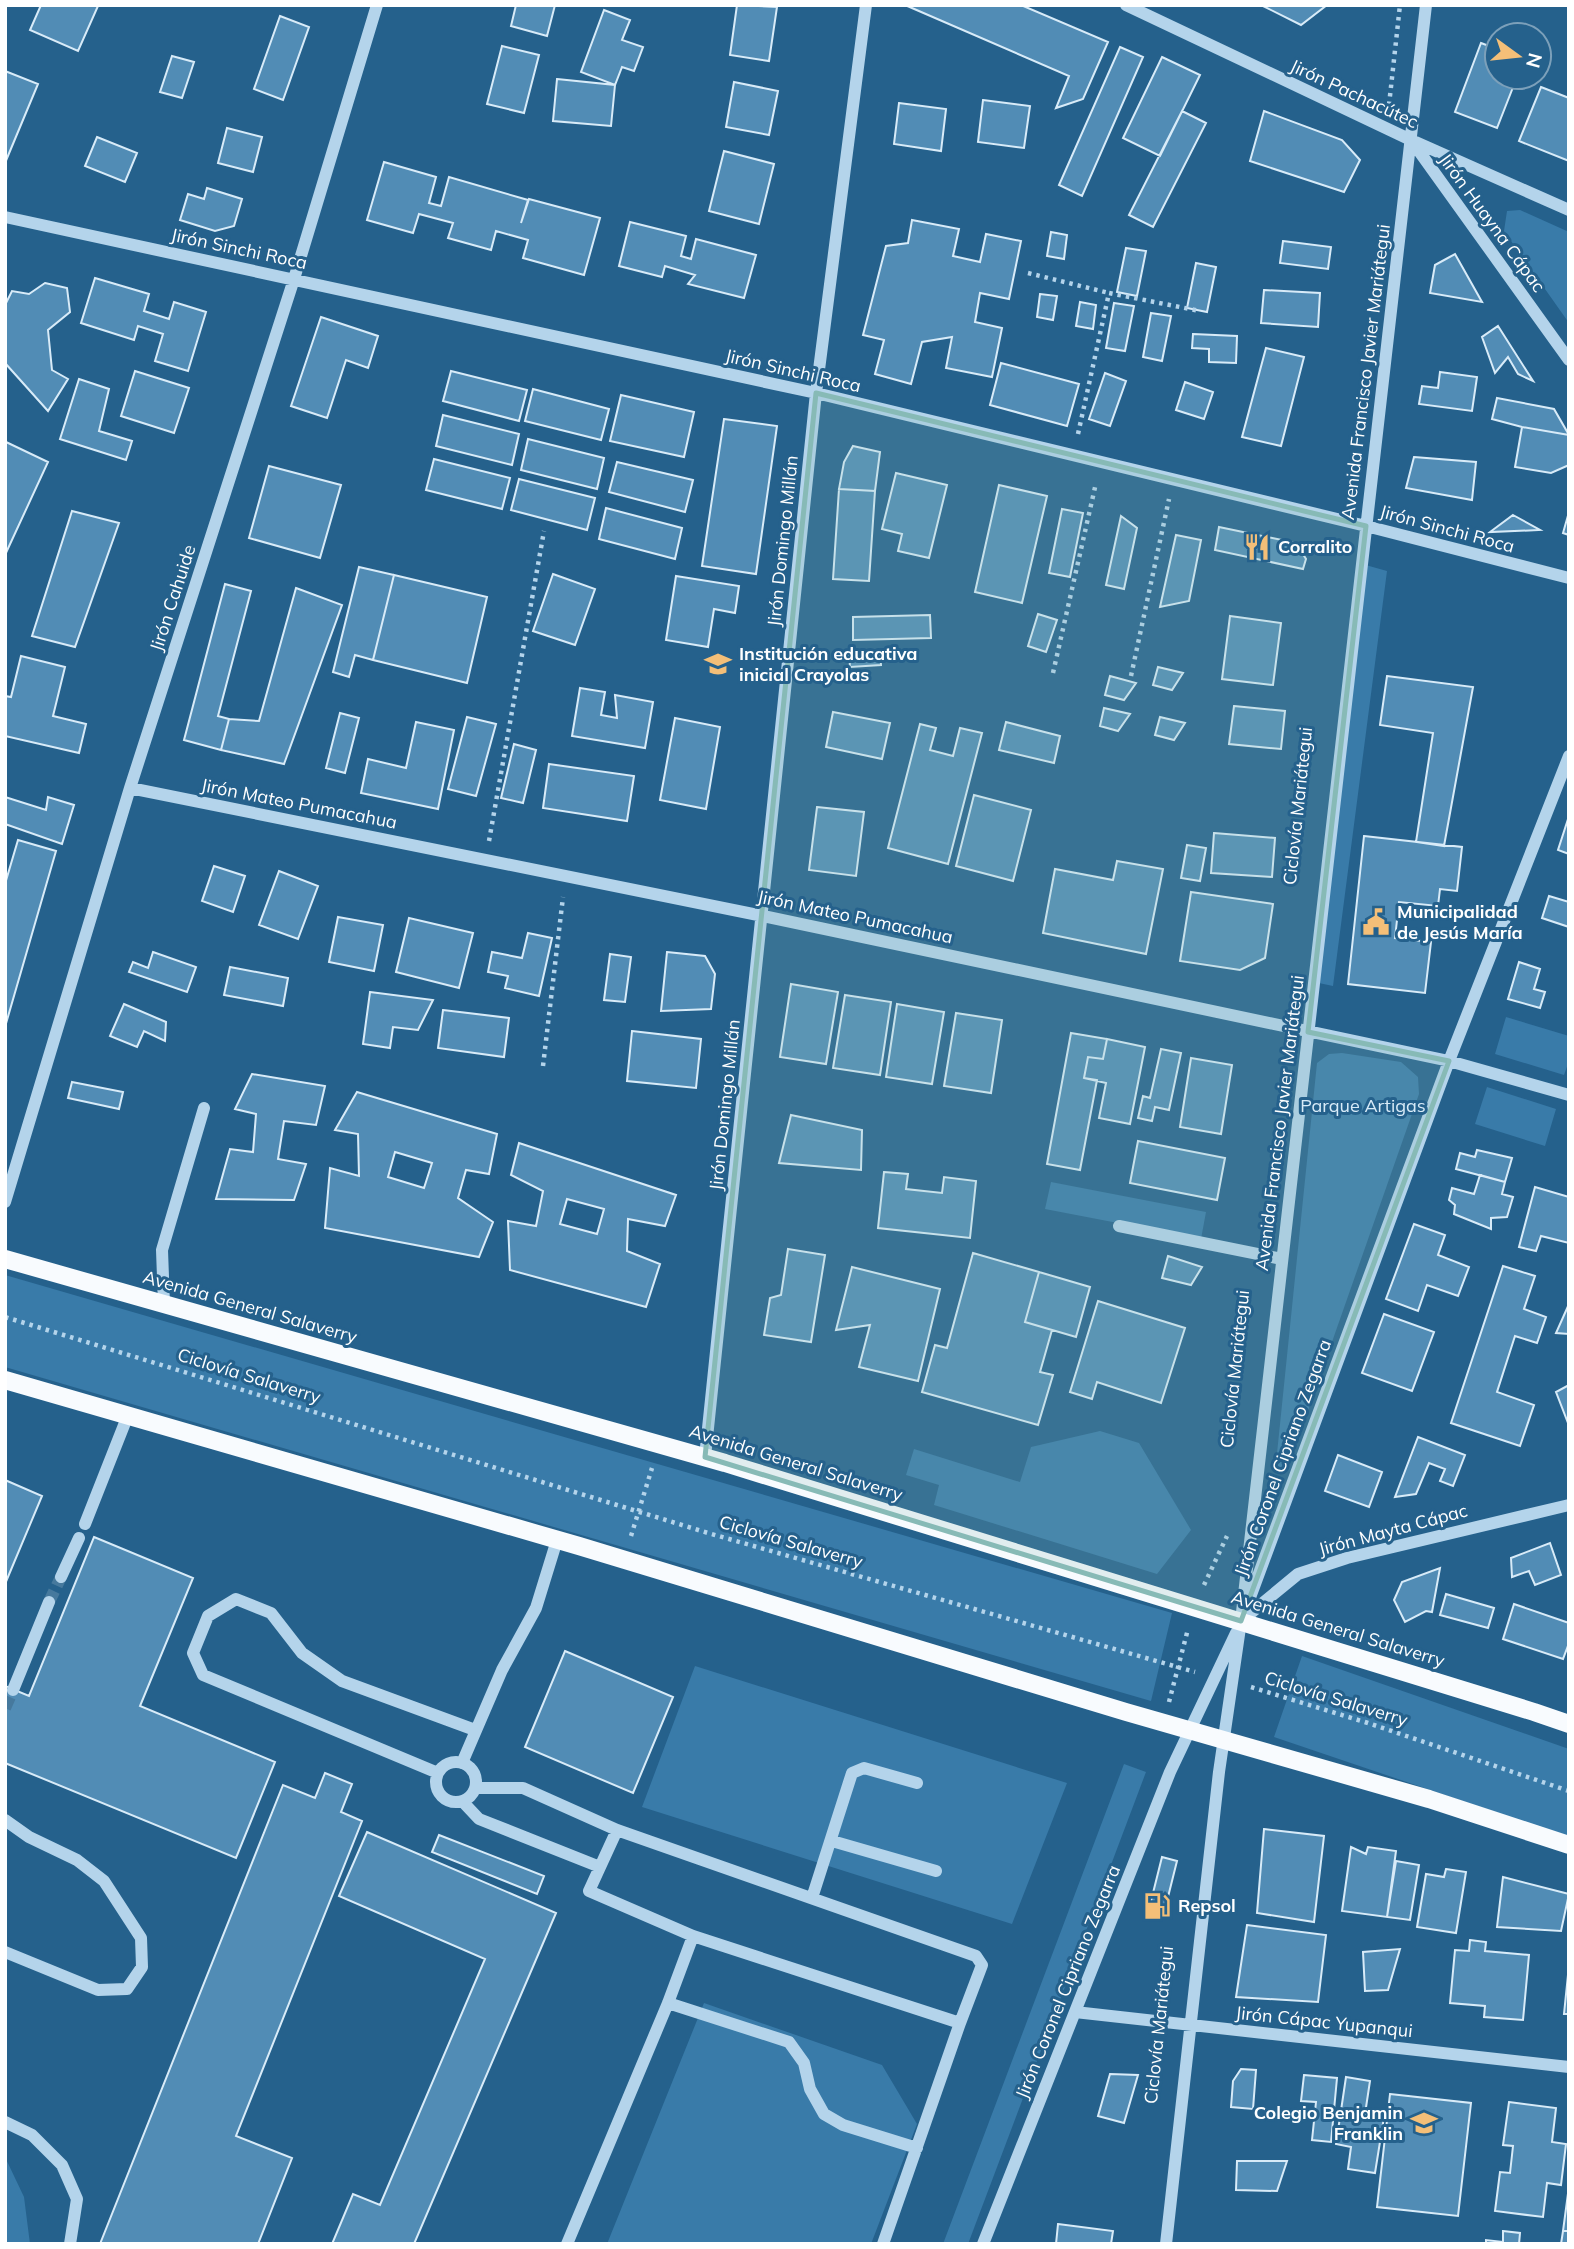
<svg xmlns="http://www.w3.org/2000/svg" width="1574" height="2249" font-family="Mulish,sans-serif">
	<rect width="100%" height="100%" fill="#25618c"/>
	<path fill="#397ba9" d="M1520,210L1569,232V323L1504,231L1507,211Z
		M1362,564L1387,571L1333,986L1314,982Z
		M1506,1017L1569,1036V1061L1564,1075L1495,1054Z
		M1342,1053L1401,1062L1418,1077L1419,1094L1286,1473H1275L1317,1063L1329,1054Z
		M1487,1087L1556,1109L1545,1146L1475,1124Z
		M1051,1182L1206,1212L1201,1239L1045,1209Z
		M5,1275L1172,1613L1151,1701L5,1367Z
		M1100,1431L1139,1443L1191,1530L1157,1574L934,1505L939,1485L906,1475L914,1449L1020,1482L1031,1447Z
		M1302,1656L1569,1749V1837L1274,1737Z
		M695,1666L1067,1783L1012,1924L642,1807Z
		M1124,1764L1146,1772L968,2244H943Z
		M704,2003L882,2065L917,2124L871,2244H607Z
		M5,2157L24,2197L30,2244H5Z"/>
	<path fill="#518cb5" stroke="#d8ebf8" stroke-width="2" fill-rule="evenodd" d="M41,5L98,6L78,51L30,30Z
		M516,5H555L547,36L511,26Z
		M737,5L777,7L769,61L730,55Z
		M905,5H1021L1108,42L1083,99L1056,108L1069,76Z
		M1261,5H1327L1301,25Z
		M604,10L630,20L622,40L643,47L634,71L622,67L615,85L581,72Z
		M280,16L309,27L283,100L254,89Z
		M1481,43L1497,49V77H1517L1497,128L1455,112Z
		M502,46L539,55L524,113L487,104Z
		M1120,47L1143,57L1082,196L1059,185Z
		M172,56L194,62L182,98L160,92Z
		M1162,57L1200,75L1160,156L1123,138Z
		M5,71L38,84L5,163Z
		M557,79L615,85L611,126L553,121Z
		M734,82L778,91L769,135L726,127Z
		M1541,87L1569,98V161L1519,141Z
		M983,100L1030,106L1024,148L978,142Z
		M899,103L946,109L941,151L894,144Z
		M1182,111L1206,123L1153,227L1129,215Z
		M1264,111L1342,140L1360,160L1344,192L1250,161Z
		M227,128L262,137L253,172L218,163Z
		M97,137L137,153L125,182L85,166Z
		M724,151L774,164L759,224L709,211Z
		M384,162L436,177L429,203L441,206L449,177L528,200L521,223L529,199L600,218L584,275L523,258L528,240L496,231L491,250L448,238L453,223L419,214L413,233L367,220Z
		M207,188L242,199L234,226L215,231L180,220L188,194L204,199Z
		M912,220L959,229L953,256L980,262L986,234L1021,241L1009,299L980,293L975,322L1002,328L992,377L946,368L952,337L922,342L911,384L875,374L884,340L863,335L886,246L908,243Z
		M630,222L686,236L681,256L691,259L696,239L756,255L744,298L688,284L695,275L665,266L662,277L619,266Z
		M1051,232L1067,235L1064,259L1047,256Z
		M1283,241L1331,247L1328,269L1280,263Z
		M1126,248L1146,251L1137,296L1117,292Z
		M1455,254L1482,302L1430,293L1435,265Z
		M1196,263L1216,267L1207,312L1187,308Z
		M95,278L149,294L144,311L169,319L174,302L206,312L188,371L155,361L163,334L138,326L134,340L81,323Z
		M45,283L67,288L70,312L48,330L52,370L68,379L48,411L5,363V305L12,291L29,294Z
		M1264,290L1320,293L1318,327L1261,323Z
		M1040,294L1057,296L1053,320L1037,317Z
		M1080,302L1096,305L1093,329L1076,326Z
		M1114,303L1134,306L1125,351L1106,348Z
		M1151,313L1171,316L1162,361L1143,357Z
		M321,317L378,336L368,368L346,360L327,418L291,406Z
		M1498,326L1533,381L1518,374L1508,357L1495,373L1482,337Z
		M1193,334L1237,336L1236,363L1209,362V349L1192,348Z
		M1266,348L1304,357L1281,446L1242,437Z
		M1001,363L1079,384L1067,426L990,405Z
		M135,371L189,388L174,433L121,416Z
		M451,371L527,390L519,421L443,401Z
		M1440,372L1477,377L1472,411L1419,404L1422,386L1438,388Z
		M1105,373L1126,381L1110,426L1089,419Z
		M79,379L109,389L99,431L132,441L126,460L60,439Z
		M1185,382L1213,392L1204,419L1176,410Z
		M533,389L609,409L601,440L525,421Z
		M621,395L694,412L684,457L610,441Z
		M1497,398L1554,409L1569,435L1522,427L1492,419Z
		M443,415L519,434L512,465L436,446Z
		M724,419L777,426L756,574L702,566Z
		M1522,427L1569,435V465L1551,473L1515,467Z
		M528,439L604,458L597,489L521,470Z
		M6,442L48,462L5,555V443Z
		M853,446L880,452L875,491L839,489L844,462Z
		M1414,457L1476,462L1472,500L1406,488Z
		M434,459L510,478L502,509L426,490Z
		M617,462L693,480L685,512L609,492Z
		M269,466L341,485L320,558L249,538Z
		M896,473L947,485L929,558L898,551L902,534L882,529Z
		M519,479L595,498L587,530L511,510Z
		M999,485L1047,496L1022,603L975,592Z
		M839,489L875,491L869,581L833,579Z
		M606,508L682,528L675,559L599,539Z
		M1062,509L1083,513L1070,577L1049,573Z
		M72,511L119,523L75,647L32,636Z
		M1569,512V535L1563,533Z
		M1513,515L1540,530L1490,532Z
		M1121,516L1137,528L1124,589L1106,585Z
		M1219,527L1296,543L1306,559L1303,569L1215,550Z
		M1176,535L1201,540L1189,601L1160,607Z
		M359,567L394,575L373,660L355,655L349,677L333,672Z
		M553,574L595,589L575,645L533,631Z
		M394,575L487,597L467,683L373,660Z
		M676,576L739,586L735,613L714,609L708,647L666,640Z
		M225,584L251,591L218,716L229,719L221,750L184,740Z
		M296,588L342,605L284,764L221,750L229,719L259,721Z
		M1038,614L1057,620L1046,652L1028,646Z
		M930,615L931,638L853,640V617Z
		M1230,616L1281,623L1273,685L1222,679Z
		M880,651L881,665L850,667L849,653Z
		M21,656L65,667L53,716L86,724L79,753L5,736V696L11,697Z
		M1158,667L1183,673L1172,690L1153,685Z
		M1110,676L1136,683L1124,700L1105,695Z
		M1387,676L1473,687L1444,846L1416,842L1433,733L1380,725Z
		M580,688L605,692L601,715L617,718L615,695L653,702L645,748L572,736Z
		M1234,706L1285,711L1281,749L1229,744Z
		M1104,708L1130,714L1118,731L1100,726Z
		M833,712L890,723L882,759L826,747Z
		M340,713L359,718L345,773L326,768Z
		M467,717L496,724L476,796L448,789Z
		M1160,717L1185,723L1174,740L1155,735Z
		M675,718L720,727L706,809L660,800Z
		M416,722L454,730L438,809L361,793L368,759L406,768Z
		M1006,722L1060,736L1054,763L999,750Z
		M920,724L936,728L930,750L953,756L960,728L982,733L948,864L888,848Z
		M514,744L536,750L523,803L501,798Z
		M549,764L634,776L627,821L543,808Z
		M974,795L1031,810L1013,881L956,866Z
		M5,797L46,810L48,797L74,805L62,844L5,824Z
		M817,807L864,812L856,876L809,870Z
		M1569,816V854L1558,850Z
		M1214,833L1275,838L1272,877L1211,873Z
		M1364,836L1462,847L1457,891L1440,889L1438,906L1399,902L1395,938L1431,942L1425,993L1348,984Z
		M18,840L56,851L5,1027V884Z
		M1187,845L1206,848L1200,881L1181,878Z
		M1117,861L1163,869L1146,954L1043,933L1055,869L1113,880Z
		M214,866L245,876L233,912L202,901Z
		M279,871L318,886L298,939L259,925Z
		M1191,892L1273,904L1265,958L1240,970L1180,961Z
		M1549,896L1569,902V927L1542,918Z
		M338,917L383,925L374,971L329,962Z
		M409,918L473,933L459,988L396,972Z
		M528,933L552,938L539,996L505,988L508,976L488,972L492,952L522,958Z
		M153,952L196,967L187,992L129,972L133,962L148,968Z
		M667,952L705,956L715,974L711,1009L661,1011Z
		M610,954L631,957L625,1002L604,1000Z
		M1519,962L1540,969L1534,989L1545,992L1540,1008L1508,999Z
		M230,967L288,978L283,1006L224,995Z
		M791,984L838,992L826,1064L780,1057Z
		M370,992L433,1000L418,1030L393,1027L390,1048L363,1044Z
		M845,995L891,1002L880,1075L833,1068Z
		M124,1004L166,1022L165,1041L144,1031L137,1047L110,1036Z
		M897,1004L944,1012L932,1084L886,1077Z
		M443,1010L509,1018L504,1057L438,1048Z
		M956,1013L1002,1020L991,1093L944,1086Z
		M632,1031L701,1039L696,1088L627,1081Z
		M1071,1033L1107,1039L1103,1059L1088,1057L1084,1078L1097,1080L1080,1170L1047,1164Z
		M1107,1039L1145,1047L1130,1124L1099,1118L1106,1083L1084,1078L1088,1057L1103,1059Z
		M1161,1049L1181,1053L1169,1110L1155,1107L1152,1121L1138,1118L1143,1096L1150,1098Z
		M1191,1058L1232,1065L1221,1134L1180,1127Z
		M252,1074L325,1086L316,1125L284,1121L278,1159L306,1164L294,1200L216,1199L230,1149L253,1152L256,1114L235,1109Z
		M72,1082L123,1092L119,1109L68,1098Z
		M357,1092L497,1134L489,1174L466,1170L458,1198L493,1222L479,1257L325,1228L330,1168L359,1176L358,1134L335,1130ZM395,1152L432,1163L424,1188L388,1177Z
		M791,1115L862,1130L861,1170L779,1163Z
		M1138,1141L1225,1158L1217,1200L1130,1183Z
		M519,1143L676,1195L665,1226L628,1219L627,1251L660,1264L646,1307L510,1270L508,1221L536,1226L543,1191L511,1175ZM567,1199L604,1209L597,1234L560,1224Z
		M1477,1150L1512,1158L1505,1182L1456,1169L1460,1153L1475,1157Z
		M884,1172L908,1174L906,1189L942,1193L944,1177L976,1181L970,1238L878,1228Z
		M1480,1175L1505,1182L1502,1194L1513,1197L1507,1217L1491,1218V1229L1454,1214L1455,1205L1449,1200L1452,1188L1474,1194Z
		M1535,1187L1569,1197V1243L1541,1236L1536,1251L1519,1247Z
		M1414,1224L1445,1235L1438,1255L1469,1267L1458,1296L1427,1285L1418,1311L1386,1299Z
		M788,1249L825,1255L811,1342L764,1335L770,1298L781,1295Z
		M973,1253L1039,1272L1025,1322L1052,1330L1040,1372L1053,1375L1038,1425L922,1392L935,1345L947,1348Z
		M1168,1256L1202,1267L1191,1285L1162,1278Z
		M1503,1266L1535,1276L1524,1309L1546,1317L1537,1343L1515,1336L1497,1392L1534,1405L1520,1446L1451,1423Z
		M852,1267L940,1289L918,1381L859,1367L870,1325L836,1330Z
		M1039,1272L1090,1287L1076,1337L1025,1322Z
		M1098,1301L1185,1328L1161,1403L1097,1382L1092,1399L1070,1392Z
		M1569,1304V1334L1556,1333Z
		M1384,1314L1434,1332L1412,1391L1362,1373Z
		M1569,1385V1422L1568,1423L1556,1392Z
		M1418,1437L1465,1455L1453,1486L1440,1481L1445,1469L1429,1463L1416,1494L1395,1497Z
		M1338,1455L1382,1472L1369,1507L1325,1491Z
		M5,1480L42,1496L5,1584Z
		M94,1537L193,1578L140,1706L275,1762L236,1858L5,1763V1686L29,1696Z
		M1550,1543L1561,1575L1535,1585L1529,1571L1512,1577L1511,1558Z
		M1440,1568L1432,1612L1426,1611L1405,1622L1394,1600L1402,1582Z
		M1446,1594L1494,1608L1488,1628L1440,1615Z
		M1514,1604L1569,1623V1643L1563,1659L1503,1639Z
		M565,1651L673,1697L633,1793L525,1747Z
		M325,1773L352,1784L341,1812L362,1821L236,2136L292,2158L258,2244H100L283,1785L315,1798Z
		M1264,1829L1324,1836L1314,1922L1257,1913Z
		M367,1832L556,1913L414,2244H332L353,2194L380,2205L485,1959L339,1896Z
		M439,1835L544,1876L537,1894L432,1852Z
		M1351,1847L1366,1854L1368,1847L1396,1851L1387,1917L1342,1911Z
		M1162,1857L1177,1861L1164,1913L1149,1909Z
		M1396,1861L1419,1865L1410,1920L1387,1917Z
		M1446,1869L1466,1872L1456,1933L1417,1927L1426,1874L1444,1877Z
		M1503,1877L1569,1894L1561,1931L1497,1927Z
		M1247,1925L1326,1935L1318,2002L1236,1997Z
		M1470,1940L1486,1942L1485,1951L1529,1955L1523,2020L1484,2017L1485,2006L1450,2003L1455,1950L1469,1951Z
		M1400,1949L1388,1990L1365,1991L1363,1952Z
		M1569,1965V2014H1564Z
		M1241,2069L1256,2070L1253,2109L1231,2107L1233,2081Z
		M1110,2074L1138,2075L1124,2123L1098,2116Z
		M1304,2075L1337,2078L1331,2142L1312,2140L1316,2102L1301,2101Z
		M1346,2077L1370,2081L1365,2114L1384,2117L1375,2173L1348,2169L1351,2147L1336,2144Z
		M1390,2094L1471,2103L1458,2216L1377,2207Z
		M1509,2102L1556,2108L1552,2142L1566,2144L1561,2185L1547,2183L1543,2217L1495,2211L1500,2172L1510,2173L1513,2146L1503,2145Z
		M1237,2161H1287L1277,2191L1236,2190Z
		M1569,2186V2231H1563Z
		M1058,2224L1113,2231L1111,2244H1056Z
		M1503,2231L1520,2233L1519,2244H1486V2240L1503,2242Z
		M1563,2231H1569V2244H1561Z"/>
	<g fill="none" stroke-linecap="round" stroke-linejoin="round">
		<path stroke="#46799d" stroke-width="12" stroke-dasharray="12 6" stroke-linecap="butt" d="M49,1602L61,1577
			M5,1708L13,1690"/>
		<path stroke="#b4d4eb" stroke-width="4.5" stroke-dasharray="3.5 5" stroke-linecap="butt" d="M1389,105L1400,5
			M1028,273L1109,293
			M1078,434L1109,293L1200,311
			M1053,673L1096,483
			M1131,676L1169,499
			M489,841L544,531
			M543,1066L563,897
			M5,1317L708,1533L1195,1672
			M631,1536L652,1468
			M1204,1585L1227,1536
			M1251,1687L1368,1723L1569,1791
			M1169,1702L1188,1629"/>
		<path stroke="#b4d4eb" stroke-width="12" d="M1126,5L1411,140L1569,210
			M1411,140L1569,360
			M5,217L816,393L1366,526L1569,578
			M130,788L763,916L1449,1061L1569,1095
			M5,1202L130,788L294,279L377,5
			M1119,1226L1282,1259
			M164,1304L162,1250L204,1108
			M705,1457L816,393L866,5
			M85,1524L128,1415
			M61,1577L79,1538
			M1248,1603L1449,1061L1569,756
			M1241,1621L1298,1574L1347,1558L1569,1505
			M13,1690L49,1602
			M436 1782a20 20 0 1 1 40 0a20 20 0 1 1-40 0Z
			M462,1763L502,1670L536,1608L557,1540
			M438,1773L203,1675L193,1653L208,1616L236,1599L271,1613L302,1653L342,1681L475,1730
			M476,1788H523L617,1830L976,1956L982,1965L960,2023L693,1936L589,1891L617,1830
			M463,1802L479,1819L600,1867
			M5,1820L29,1837L77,1860L104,1881L141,1938L142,1967L127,1989L98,1990L5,1952
			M832,1841L936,1871
			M812,1898L852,1773L864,1768L917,1783
			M668,2003L789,2042L804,2063L810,2089L824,2114L843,2125L917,2148
			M1075,2012L1569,2067
			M5,2122L32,2135L62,2165L77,2199L70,2244
			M567,2244L668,2003L693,1936
			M883,2244L960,2023
			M983,2244L1170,1772L1236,1633
			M1166,2244L1219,1772L1241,1621L1426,5"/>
		<path stroke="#f8fbfe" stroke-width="18" d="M5,1259L725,1463L1534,1712L1569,1724
			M5,1380L579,1546L1126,1712L1429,1799L1569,1845"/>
	</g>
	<path fill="#87bab6" fill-opacity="0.2" stroke="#87bab6" stroke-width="5" stroke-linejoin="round" d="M816,393L1366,526L1308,1032L1449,1061L1241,1621L705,1457Z"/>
	<defs>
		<symbol id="restaurant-bare" viewBox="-9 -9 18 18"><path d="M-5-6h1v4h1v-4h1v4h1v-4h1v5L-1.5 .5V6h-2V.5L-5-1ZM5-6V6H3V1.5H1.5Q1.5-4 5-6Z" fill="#f4bf78" stroke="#25618c" stroke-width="2.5" paint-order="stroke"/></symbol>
		<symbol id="school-bare" viewBox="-9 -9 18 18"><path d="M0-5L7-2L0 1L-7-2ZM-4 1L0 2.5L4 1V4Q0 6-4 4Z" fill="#f4bf78" stroke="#25618c" stroke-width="2.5" paint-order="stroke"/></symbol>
		<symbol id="civic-bare" viewBox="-9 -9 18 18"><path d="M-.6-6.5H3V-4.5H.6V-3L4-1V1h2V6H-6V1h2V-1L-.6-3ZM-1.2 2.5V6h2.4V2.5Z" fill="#f4bf78" stroke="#25618c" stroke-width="2.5" paint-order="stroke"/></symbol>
		<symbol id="fuel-bare" viewBox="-9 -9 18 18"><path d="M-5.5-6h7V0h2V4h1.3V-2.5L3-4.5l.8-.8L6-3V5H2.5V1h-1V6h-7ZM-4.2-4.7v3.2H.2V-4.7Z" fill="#f4bf78" stroke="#25618c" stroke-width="2.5" paint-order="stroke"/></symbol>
	</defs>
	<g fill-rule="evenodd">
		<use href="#restaurant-bare" x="1238" y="528" width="38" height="38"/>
		<use href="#school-bare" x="699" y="645" width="38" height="38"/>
		<use href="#civic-bare" x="1357" y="903" width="38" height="38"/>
		<use href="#fuel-bare" x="1138" y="1887" width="38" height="38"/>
		<use href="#school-bare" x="1405" y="2104" width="38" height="38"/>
	</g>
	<g text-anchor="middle" stroke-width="6" stroke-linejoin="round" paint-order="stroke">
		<g font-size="18" fill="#fff" stroke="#25618c">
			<text transform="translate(1354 94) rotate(25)" y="6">Jirón Pachacútec</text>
			<text transform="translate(1492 223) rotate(54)" y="6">Jirón Huayna Cápac</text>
			<text transform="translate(239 249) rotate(12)" y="6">Jirón Sinchi Roca</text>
			<text transform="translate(793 371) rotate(13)" y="6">Jirón Sinchi Roca</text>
			<text transform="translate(1366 372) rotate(-83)" y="6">Avenida Francisco Javier Mariátegui</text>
			<text transform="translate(1447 529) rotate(15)" y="6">Jirón Sinchi Roca</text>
			<text transform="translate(783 541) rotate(-84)" y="6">Jirón Domingo Millán</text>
			<text transform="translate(173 598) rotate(-72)" y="6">Jirón Cahuide</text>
			<text transform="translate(299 804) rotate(11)" y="6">Jirón Mateo Pumacahua</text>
			<text transform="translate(1298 806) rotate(-84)" y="6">Ciclovía Mariátegui</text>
			<text transform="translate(855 917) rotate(12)" y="6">Jirón Mateo Pumacahua</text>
			<text transform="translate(725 1105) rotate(-84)" y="6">Jirón Domingo Millán</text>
			<text transform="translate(1280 1123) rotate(-83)" y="6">Avenida Francisco Javier Mariátegui</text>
			<text transform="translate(250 1307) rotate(16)" y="6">Avenida General Salaverry</text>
			<text transform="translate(1235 1369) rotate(-84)" y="6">Ciclovía Mariátegui</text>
			<text transform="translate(249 1376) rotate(17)" y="6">Ciclovía Salaverry</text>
			<text transform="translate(1283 1458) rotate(-70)" y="6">Jirón Coronel Cipriano Zegarra</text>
			<text transform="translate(796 1463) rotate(17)" y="6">Avenida General Salaverry</text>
			<text transform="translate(1393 1530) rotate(-15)" y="6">Jirón Mayta Cápac</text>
			<text transform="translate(791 1542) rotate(16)" y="6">Ciclovía Salaverry</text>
			<text transform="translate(1338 1629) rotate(17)" y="6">Avenida General Salaverry</text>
			<text transform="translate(1336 1699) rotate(17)" y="6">Ciclovía Salaverry</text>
			<text transform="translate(1068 1982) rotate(-68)" y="6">Jirón Coronel Cipriano Zegarra</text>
			<text transform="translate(1324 2022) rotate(6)" y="6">Jirón Cápac Yupanqui</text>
			<text transform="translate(1159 2025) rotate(-84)" y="6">Ciclovía Mariátegui</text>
		</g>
		<g font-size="18" font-weight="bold" fill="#fff" stroke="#25618c" text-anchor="start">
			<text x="1278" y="553">Corralito</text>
			<text x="739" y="660">Institución educativa<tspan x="739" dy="21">inicial Crayolas</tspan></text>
			<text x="1397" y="918">Municipalidad<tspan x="1397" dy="21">de Jesús María</tspan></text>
			<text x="1178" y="1912">Repsol</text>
			<text x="1403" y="2119" text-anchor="end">Colegio Benjamin<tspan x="1403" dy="21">Franklin</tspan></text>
		</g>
		<g font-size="18" fill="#d8ebf8" stroke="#25618c">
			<text x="1363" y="1112">Parque Artigas</text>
		</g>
	</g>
	<rect width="1574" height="2249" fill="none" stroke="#ffffff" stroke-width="14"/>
	<g transform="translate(1518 56) rotate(105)"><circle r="33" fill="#25618c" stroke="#7ca0ba" stroke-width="2"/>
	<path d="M0-5L12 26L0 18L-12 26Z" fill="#f4bf78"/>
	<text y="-10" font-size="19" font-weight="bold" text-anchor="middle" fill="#ffffff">N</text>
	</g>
</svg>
